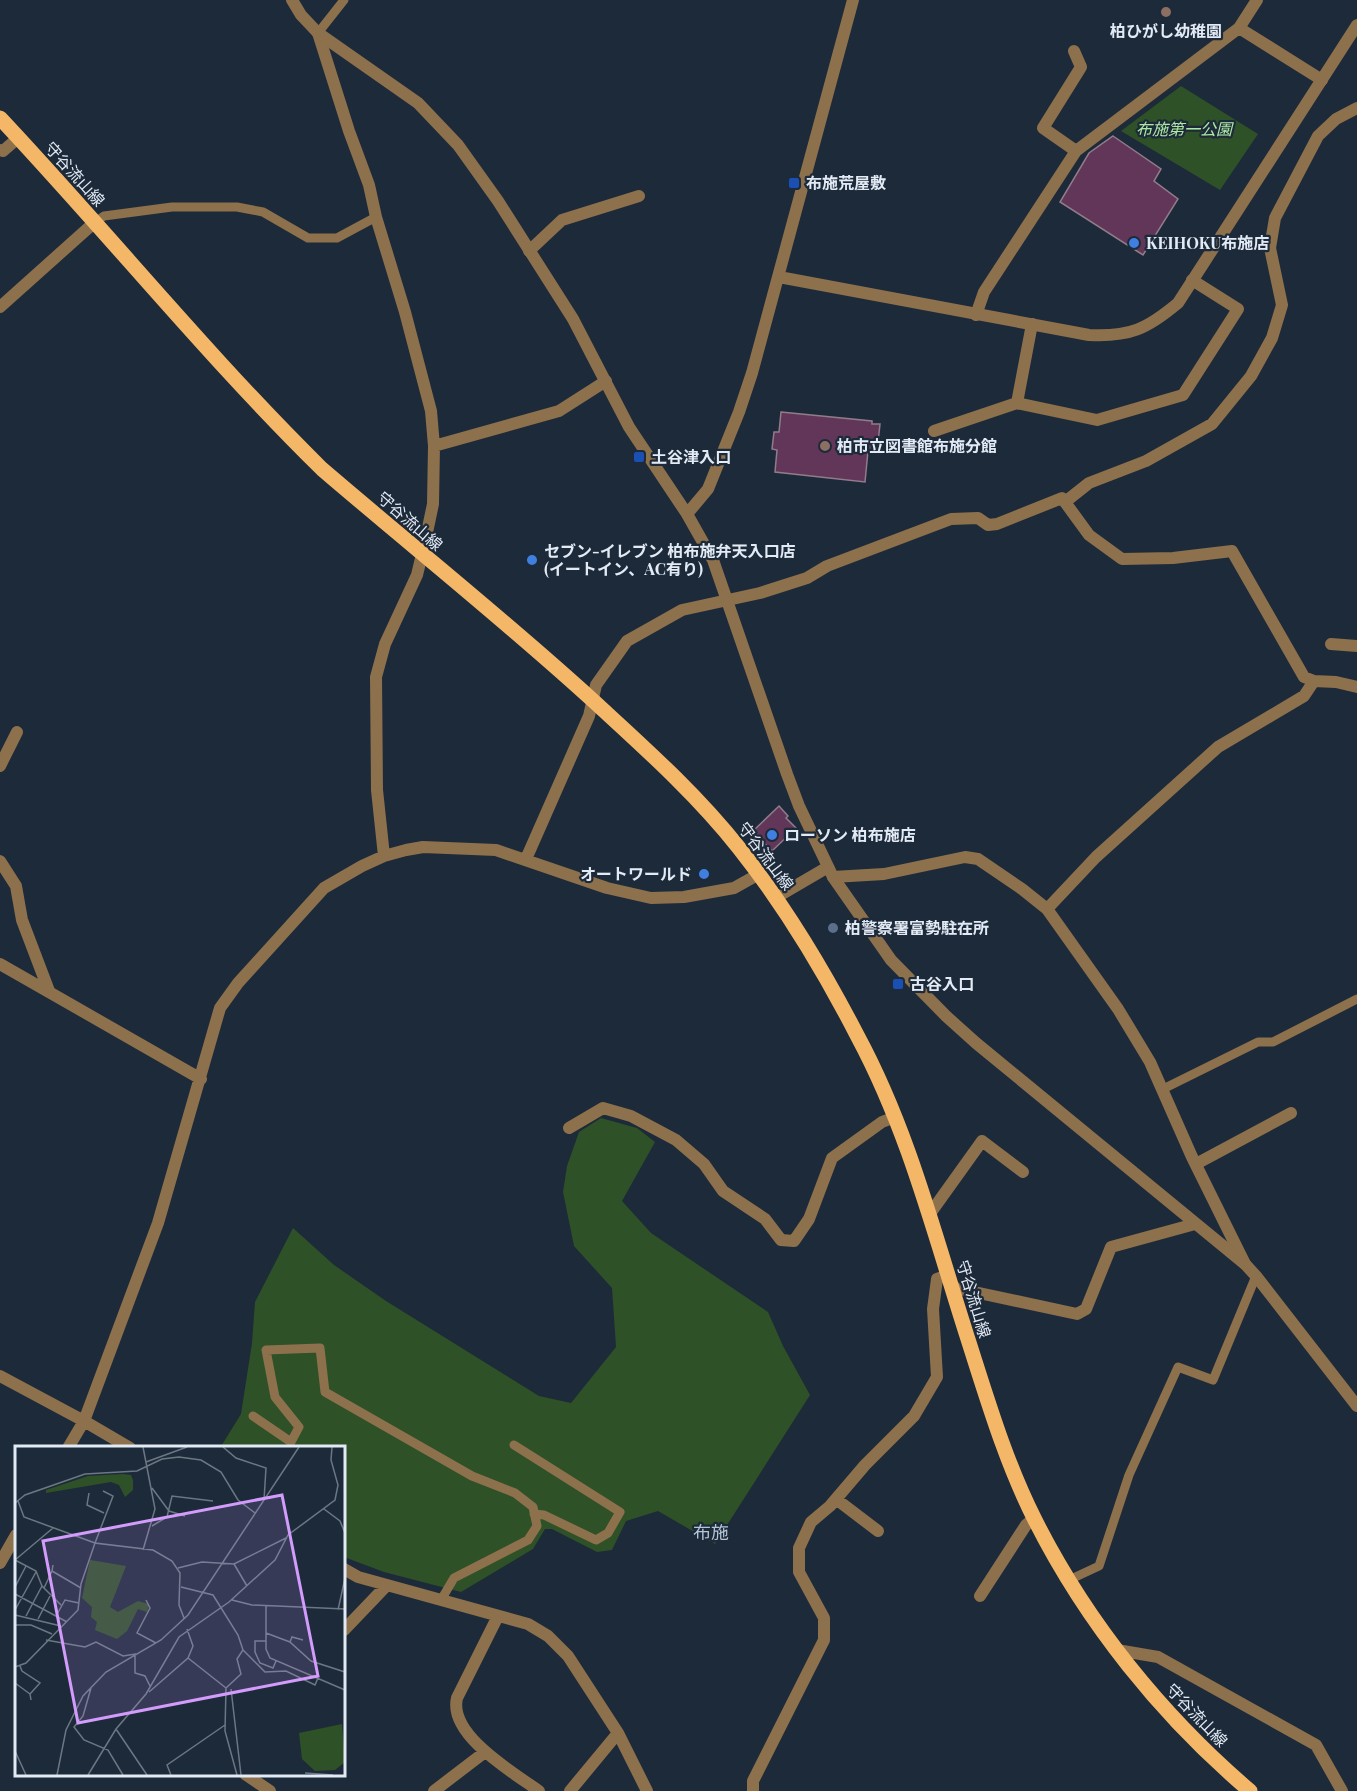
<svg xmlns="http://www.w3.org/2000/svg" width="1357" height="1791" font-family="'Playfair Display','Noto Sans JP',serif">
	<rect width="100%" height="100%" fill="#1d2a39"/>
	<path fill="#2e5127" d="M1181,86L1258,134L1220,190L1121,131Z
		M601,1118L637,1128L655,1142L622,1201L651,1233L768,1312L783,1346L810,1395L715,1544L658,1511L626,1521L612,1550L597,1552L552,1529H545L533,1549L461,1592L384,1572L344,1557V1448H220L241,1414L252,1343L255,1302L293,1228L334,1265L386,1301L539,1396L571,1403L616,1347L612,1288L574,1246L563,1192L567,1166L579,1132Z"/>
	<path fill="#623659" stroke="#907c8b" stroke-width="1.5" d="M1113,136L1161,169L1154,181L1178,199L1143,255L1060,202L1089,153Z
		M781,412L872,421V424H880L877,452L868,451L865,482L775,472L777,450L772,449L774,432H779Z
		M779,806L788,816L786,818L796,828L772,851L753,831Z"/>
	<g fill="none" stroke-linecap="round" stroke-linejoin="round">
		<path stroke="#8d704c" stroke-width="9" d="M318,33L344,0
			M95,222L104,216L172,207H237L263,212L308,238H337L376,217
			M1163,1089L1258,1042H1273L1357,999
			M253,1416L291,1442L299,1427L275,1397L266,1350L320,1348L325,1392L472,1476L515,1493L533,1507L537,1526L528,1540L454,1578L441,1600
			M514,1445L620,1512L608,1533L596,1540L544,1515L534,1514
			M1069,1580L1099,1566L1129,1475L1178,1367L1213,1380L1256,1276"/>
		<path stroke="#8d704c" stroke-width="12" d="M1239,28L1322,80
			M318,33L349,131L369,185L376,217L405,312L431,411L434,446L433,504L425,542L417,575L385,644L376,677L377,790L384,856
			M1074,51L1081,67L1043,128L1076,151L1239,28L1257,0
			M0,150L3,151L18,138
			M529,251L562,220L639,196
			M976,315L984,292L1076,151
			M1032,324L1017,403L1097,420L1183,395L1238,309L1192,280
			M934,431L1017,403
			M434,446L559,411L606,381
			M1065,502L1089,483L1146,461L1212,424L1251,376L1272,338L1282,305L1270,248L1275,218L1318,136L1336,119L1357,108
			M1331,644L1357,646
			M0,766L17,732
			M526,859L589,716L596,685L627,641L682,610L760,593L807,578L827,566L951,519L978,518L988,525L997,524L1062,498L1089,535L1122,559L1173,558L1232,551L1304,677L1314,681
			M0,861L16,886L22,920L49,991
			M833,877L884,874L965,857L978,859L1022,889L1047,909L1118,1009L1150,1062L1192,1157L1245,1264
			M1047,909L1096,857L1218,747L1304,696L1314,681L1336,682L1357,687
			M0,964L201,1079
			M569,1128L603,1108L631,1116L676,1140L704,1164L723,1191L765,1219L781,1240L794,1241L809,1219L832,1158L882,1122L895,1117
			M1196,1164L1291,1113
			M929,1215L982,1141L1023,1172
			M951,1287L1077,1314L1086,1309L1111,1247L1195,1224
			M0,1376L84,1421L158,1223L220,1008L238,983L324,888L362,866L384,856L406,850L423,847L496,850L607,888L651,898L684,897L734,888L759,874
			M68,1448L84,1421L130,1448
			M836,1499L878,1531
			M0,1563L16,1535
			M344,1569L358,1577L528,1624L548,1636L568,1656L618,1733L647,1791
			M980,1596L1026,1525L1034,1518
			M498,1616L457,1698C448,1735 514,1773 539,1791
			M344,1630L387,1585
			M1117,1650L1158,1657L1316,1745L1342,1791
			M245,1774L270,1791
			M434,1791L485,1752
			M570,1791L618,1733
			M753,1791V1781L824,1640V1618L799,1572V1548L811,1522L830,1506L865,1465L914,1416L937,1377L933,1309L937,1279L948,1275"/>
		<path stroke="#8d704c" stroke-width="12" d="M292,0L301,15L318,33L418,103L458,145L498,201L573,319L629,427L687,514L713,560L787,774L799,806L833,877L891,960L946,1016L976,1043L1245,1264L1256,1276L1357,1406
			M779,277L1089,335C1130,337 1147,329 1178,303L1357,25
			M0,307L95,222
			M687,514L708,489L739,412L752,373L853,0
			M775,898L828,867"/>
		<path stroke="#f4b767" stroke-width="15" d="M0,118C109,234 209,358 322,469C414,548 510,624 599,706C648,751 698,796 739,848C785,906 824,971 858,1037C908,1130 934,1233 966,1333C986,1395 1005,1461 1035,1520C1087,1623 1162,1716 1250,1791"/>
	</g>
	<g fill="#8d6e63" stroke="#1d2a39" stroke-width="2">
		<circle cx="1166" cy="12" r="6"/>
		<circle cx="825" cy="446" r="6"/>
	</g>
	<g fill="#1a4fb4" stroke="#1d2a39" stroke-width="2">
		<rect x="788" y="177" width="12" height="12" rx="3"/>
		<rect x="633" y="451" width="12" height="12" rx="3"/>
		<rect x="892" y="978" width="12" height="12" rx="3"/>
	</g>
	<g fill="#3f7fe0" stroke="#1d2a39" stroke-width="2">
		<circle cx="1134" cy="243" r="6"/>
		<circle cx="532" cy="560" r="6"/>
		<circle cx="772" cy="835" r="6"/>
		<circle cx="704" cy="874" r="6"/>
	</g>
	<circle fill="#5c6f8a" stroke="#1d2a39" stroke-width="2" cx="833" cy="928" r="6"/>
	<g text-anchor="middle" stroke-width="4.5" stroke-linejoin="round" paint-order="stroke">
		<g font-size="16" font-weight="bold" fill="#e2eaf5" stroke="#1d2a39" text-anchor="start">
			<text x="1166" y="37" text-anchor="middle">柏ひがし幼稚園</text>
			<text x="806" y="189">布施荒屋敷</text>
			<text x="1146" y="249">KEIHOKU布施店</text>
			<text x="837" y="452">柏市立図書館布施分館</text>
			<text x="651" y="463">土谷津入口</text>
			<text x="544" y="557">セブン-イレブン 柏布施弁天入口店<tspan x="544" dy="18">(イートイン、AC有り)</tspan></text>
			<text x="784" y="841">ローソン 柏布施店</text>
			<text x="692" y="880" text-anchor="end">オートワールド</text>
			<text x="845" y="934">柏警察署富勢駐在所</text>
			<text x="910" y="990">古谷入口</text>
		</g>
		<g font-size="16" font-style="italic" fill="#aee9a3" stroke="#1d2a39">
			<text x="1184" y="135">布施第一公園</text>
		</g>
		<g font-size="16" fill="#e2eaf5" stroke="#1d2a39">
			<text transform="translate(75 174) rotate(48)" y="6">守谷流山線</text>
			<text transform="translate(410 521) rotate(41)" y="6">守谷流山線</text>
			<text transform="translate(766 856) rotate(53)" y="6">守谷流山線</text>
			<text transform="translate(974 1299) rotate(73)" y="6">守谷流山線</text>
			<text transform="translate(1197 1715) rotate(46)" y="6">守谷流山線</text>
		</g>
		<g font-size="18" fill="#b3c4d7" stroke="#1d2a39">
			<text x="711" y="1539">布施</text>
		</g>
	</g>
	<g transform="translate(15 1446)">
		<rect width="330" height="330" fill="#1d2a39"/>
		<path d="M108,28L116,29L118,34V44L110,51L104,39L96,36L31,47V44L73,30ZM75,114L111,120L95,161L103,166L123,155L134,158L132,166L123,163L112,185L102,193L80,184L82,176L76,171L77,161L67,152ZM327,278L330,316L320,324L300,325L287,313L284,287Z" fill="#2e5127"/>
		<path fill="none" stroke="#6c7784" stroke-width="1.5" d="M208,1L221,12L251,22L249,54M131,16L172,1M137,42L154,65L170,70M88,45L98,50L80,97L138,104L157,115L165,127L164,159L169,172M74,47L72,59L89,67M0,57L10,49L70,28L122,25L147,13L164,11L186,14L206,26L223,54L240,67M309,63L325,75L330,87M137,80L152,71L157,50L198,55M128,104L140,63L128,1M0,114L21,125L27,140L46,159M0,114L38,82M219,118L232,140M38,119L37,125L66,142M163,122L187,116L219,118L271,92M0,141L11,120M166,141L198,149L223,189L228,204L222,213L226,228L211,242M29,142L37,125M0,148L52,176M131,154L135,162L122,187L141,197M217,154L237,159L330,163M251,160V203L255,212L330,244M0,164L21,126M323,164L330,132M0,169L46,180M11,170L27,140M41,170L50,154L64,157M23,173L35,150M0,179H16L37,188M251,187L275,196M31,194L70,201L81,196L108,210L121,208M288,194L277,191L275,196L296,215L330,226M251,195H240V206L245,217L258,222L261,215M228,204L250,226L271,225L300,239L303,232M120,210V227L130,230L135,240M173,212L211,242L210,285L222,329M5,220L7,225L25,237L15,248L16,254M0,221L11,217L63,164L66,138L80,97L9,71L3,55M0,237L15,248M76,242L68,270L59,281L69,294L93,304L108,329M216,243L226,329M134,246L173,212L178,200L172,183M101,283L132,329M0,305L11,329M290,327L318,329M42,329L51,284L68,250L91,226L146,194L173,169L284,1M73,329L101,283L131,248L164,191L214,156L260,114L273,89L320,54L323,39L316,14L317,1M156,329L152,319L210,279"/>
		<path fill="#d39cfc" fill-opacity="0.15" stroke="#d39cfc" stroke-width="3" d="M267,49L303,230L63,277L28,95Z"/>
		<rect width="330" height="330" fill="none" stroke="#e2eaf5" stroke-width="3"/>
	</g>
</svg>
